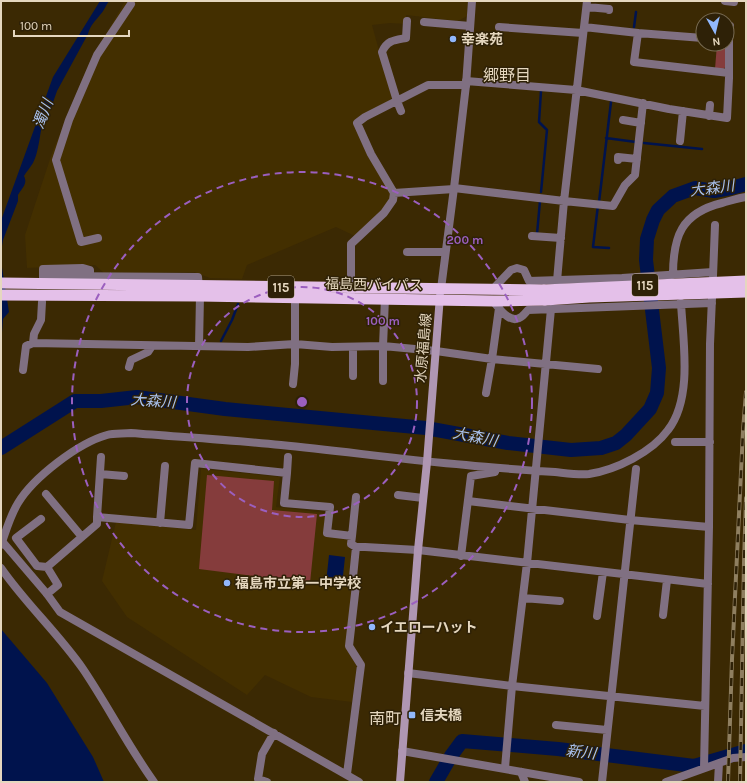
<svg xmlns="http://www.w3.org/2000/svg" width="747" height="783" font-family="Karla,'Noto Sans JP',sans-serif">
	<rect width="100%" height="100%" fill="#3b2903"/>
	<path fill="#432f00" d="M125,1H468L467,16L458,21L406,15V24L390,23L372,25L392,98L388,103L355,120L354,126L367,154L392,195L383,211L355,236L336,227L247,265L242,279L210,278L194,272L104,273L95,265L27,268L25,235L52,153L88,65Z
		M201,469L280,477L276,507L326,513L324,536L347,539L349,548L353,553V586L346,649L357,664L352,702L311,697L265,675L247,695L127,617L102,581L116,522L196,530Z"/>
	<path fill="#853c3c" d="M717,44H725L727,48V66L723,69H715Z
		M207,475L274,481L272,510L317,514L310,583L199,569Z"/>
	<path fill="#00134d" d="M100,1H109C106,5 104,11 100,15C95,21 90,26 88,34L57,91L51,108L48,109C39,124 41,148 33,163C30,168 26,172 24,176C28,184 22,188 18,195V201L3,240L1,252V221L3,215L53,77Z
		M1,261L9,312L3,319L1,346Z
		M329,555L345,557L342,585L326,583Z
		M1,629L47,683L93,757L104,782H1Z"/>
	<g fill="none" stroke-linecap="round" stroke-linejoin="round">
		<path stroke="#00134d" stroke-width="2.5" d="M634,27L636,12
			M606,138L636,142
			M644,143L702,149
			M541,192L547,130L539,122L541,91
			M599,202L611,102
			M598,205L593,247L609,248
			M537,234L540,201
			M221,341L232,320L238,304"/>
		<path stroke="#00134d" stroke-width="14" d="M1,448L75,401H101L137,397L225,409L426,428L508,443L571,450L601,448L616,443L626,435L650,409L657,393L659,368L646,260L647,239L653,220L658,210L673,196L695,188L714,191L731,188L746,184
			M436,782L451,756L462,741L558,749L694,766L746,751"/>
		<path stroke="#807082" stroke-width="8" d="M725,1L734,2
			M587,7L609,9V10
			M424,22L470,26
			M499,27L583,33
			M584,27L638,33L703,38
			M638,33L634,62L729,73
			M729,40L730,26
			M466,81L576,90L669,109L727,118L729,78V40H727
			M401,111L397,101L382,52C387,40 395,40 406,38L407,21
			M709,116L710,105
			M623,120L641,123
			M680,141L683,111
			M618,160V157L637,159
			M454,188L564,201L613,206L625,185L635,175L643,103
			M394,193L454,189
			M532,236L561,238
			M98,238L81,242L56,160L69,120L97,55L131,4
			M407,252H445
			M673,275C673,237 681,213 722,203C730,201 738,198 746,197
			M43,276L198,277L200,296L199,346
			M713,276L715,225
			M43,279V269L83,268L90,270V277
			M557,281L564,201L587,1
			M492,290L511,270L517,268L524,270L529,281L622,278L713,272
			M351,293V244L384,213L393,200L394,193L371,154L357,123L365,117L428,85H466
			M493,301C499,308 510,325 521,317C523,316 526,312 528,310L712,303
			M42,302L41,320L34,334L33,343L248,347L295,344L332,347L383,346L436,351L492,359L598,369
			M353,347V376
			M129,367L131,360L148,352L152,346
			M23,370L26,346L33,343
			M383,381V346L385,298
			M293,384L295,364V293
			M486,393L492,359L499,308
			M675,442H710
			M287,473L288,457
			M100,474L124,476
			M46,494L82,537
			M398,495L423,498
			M468,501L630,520L709,527
			M97,517L101,457
			M41,519L16,538L37,566L47,567
			M160,523L165,466
			M352,536L356,497
			M1,545C6,531 10,516 18,503C33,478 78,443 107,435C114,433 123,434 131,433C181,437 231,440 281,445C343,451 404,460 466,465C495,468 525,470 555,472C565,473 578,475 589,474C616,470 652,452 668,430C693,398 683,341 681,303
			M356,547L351,544L352,536L327,533L330,507L284,503L287,473L195,463L189,525L97,517V524L47,567L58,585L47,594L60,612L359,782
			M461,556L471,476L495,472L496,468
			M1,568C26,604 58,633 83,669C108,706 128,746 154,782
			M523,598L560,601
			M663,615L667,580
			M597,616L603,572
			M408,673L512,686L705,706
			M556,725L607,730
			M719,763L733,758L746,757
			M505,768L512,686L527,563L551,309
			M704,768L709,527L710,344L712,298
			M521,772L525,782
			M347,774L361,665L349,646L356,585L353,577L356,547H365L418,550L708,584
			M267,782L258,779L262,754L274,733
			M602,782L636,469
			M666,782L719,763L718,782"/>
		<path stroke="#807082" stroke-width="8" d="M441,289L454,188L466,85L472,1
			M1,540L47,594
			M402,751L579,782"/>
		<path stroke="#af96b3" stroke-width="8" d="M400,782L418,550L427,462L440,296"/>
		<path stroke="#e4c0e9" stroke-width="11" d="M1,283L544,290
			M1,295L200,296L493,301L545,300"/>
		<defs>
			<path id="rail" d="M728,782L732,659L743,431L746,392
				M740,782L744,563L746,498"/>
		</defs>
		<use href="#rail" stroke="#8f7f60" stroke-width="4"/>
		<use href="#rail" stroke="#2e2107" stroke-width="2.5" stroke-dasharray="8" stroke-linecap="butt"/>
		<path stroke="#e4c0e9" stroke-width="11" d="M544,290L746,281
			M545,300L589,297L746,292"/>
	</g>
	<g fill="none" stroke="#9b5fbf" stroke-width="2" stroke-dasharray="7 5">
		<circle cx="302" cy="402" r="115"/>
		<circle cx="302" cy="402" r="230"/>
	</g>
	<g fill="#91b8fd" stroke="#2e2107" stroke-width="1.5">
		<circle cx="453" cy="39" r="4"/>
		<circle cx="227" cy="583" r="4"/>
		<circle cx="372" cy="627" r="4"/>
		<rect x="408" y="711" width="8" height="8" rx="2"/>
	</g>
	<g text-anchor="middle" stroke-width="3" stroke-linejoin="round" paint-order="stroke">
		<g fill="#2e2107" stroke="#aea088" stroke-width="1">
			<rect x="632" y="274" width="26" height="22" rx="3"/>
			<rect x="268" y="276" width="26" height="22" rx="3"/>
		</g>
		<g font-size="13" font-weight="bold" fill="#e5d7bf">
			<text x="645" y="290">115</text>
			<text x="281" y="292">115</text>
		</g>
		<g font-size="14" font-weight="bold" fill="#e5d7bf" stroke="#2e2107" text-anchor="start">
			<text x="461" y="44">幸楽苑</text>
			<text x="235" y="588">福島市立第一中学校</text>
			<text x="380" y="632">イエローハット</text>
			<text x="420" y="720">信夫橋</text>
		</g>
		<g font-size="14" fill="#e5d7bf" stroke="#2e2107">
			<text transform="translate(374 284) rotate(1)" y="5">福島西バイパス</text>
			<text transform="translate(423 348) rotate(-85)" y="5">水原福島線</text>
		</g>
		<g font-size="15" font-style="italic" fill="#aac2ee" stroke="#2e2107">
			<text transform="translate(43 114) rotate(-69)" y="5">濁川</text>
			<text transform="translate(712 188) rotate(-7)" y="5">大森川</text>
			<text transform="translate(153 401) rotate(4)" y="5">大森川</text>
			<text transform="translate(475 437) rotate(11)" y="5">大森川</text>
			<text transform="translate(581 752) rotate(7)" y="5">新川</text>
		</g>
		<g font-size="16" fill="#e5d7bf" stroke="#2e2107">
			<text x="507" y="81">郷野目</text>
			<text x="385" y="724">南町</text>
		</g>
	</g>
	<circle cx="302" cy="402" r="6" fill="#9b5fbf" stroke="#2e2107" stroke-width="2"/>
	<g font-size="12" text-anchor="middle" font-weight="bold" fill="#9b5fbf" stroke="#2e2107" stroke-width="3" stroke-linejoin="round" paint-order="stroke">
		<text x="465" y="244">200 m</text>
		<text x="383" y="325">100 m</text>
	</g>
	<rect width="747" height="783" fill="none" stroke="#e5d7bf" stroke-width="4"/>
	<g transform="translate(715 32) rotate(172)"><circle r="19" fill="#2e2107" stroke="#776a51"/>
	<path d="M0-3L7 15L0 10L-7 15Z" fill="#91b8fd"/>
	<text y="-6" font-size="11" font-weight="bold" text-anchor="middle" fill="#e5d7bf">N</text>
	</g>
	<path d="M14 30v6h115v-6" fill="none" stroke="#e5d7bf" stroke-width="2"/>
	<text x="20" y="30" font-size="12" fill="#e5d7bf" stroke="#2e2107" stroke-width="3" paint-order="stroke">100 m</text>
</svg>
